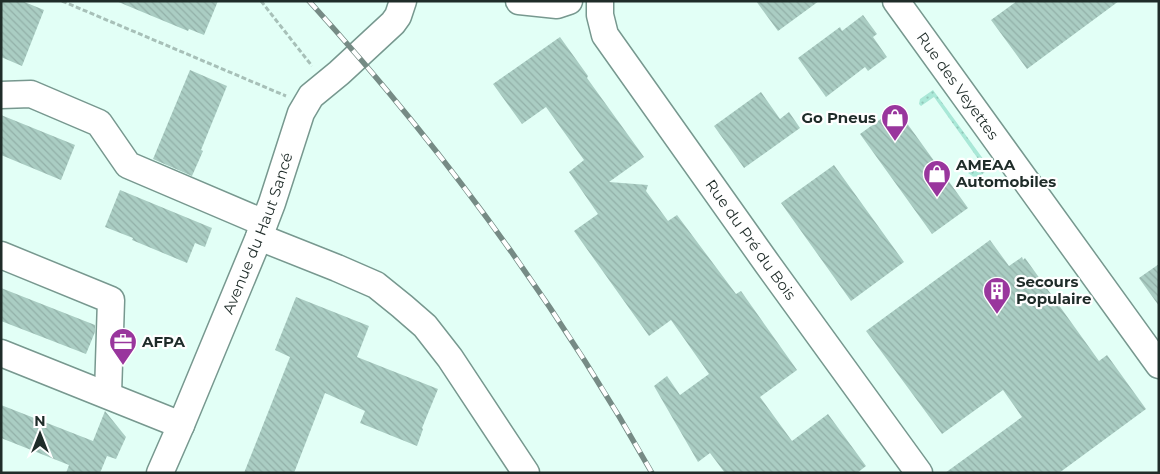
<svg xmlns="http://www.w3.org/2000/svg" width="1160" height="474" font-family="Montserrat,sans-serif">
	<defs>
		<pattern id="grass-dots" width="8" height="8" patternUnits="userSpaceOnUse" patternTransform="scale(1.25)"><rect width="8" height="8" fill="#a9e8d7"/><path d="M2 2h.1M6 6h.1" fill="none" stroke="#91c7b9" stroke-width="1.8" stroke-linecap="round"/></pattern>
		<pattern id="building-back-hatch" width="6" height="6" patternUnits="userSpaceOnUse" patternTransform="scale(1.25)"><rect width="6" height="6" fill="#aacdc3"/><path d="M-1 5l2 2M0 0l6 6M5-1l2 2" fill="none" stroke="#92b0a8"/></pattern>
	</defs>
	<rect width="100%" height="100%" fill="#e2fff6"/>
	<path fill="url(#grass-dots)" d="M933,90L989,167C987,172 979,177 974,177L968,173L981,163L934,97L921,106L919,104L920,99Z"/>
	<path fill="url(#building-back-hatch)" d="M1,1H22L44,10L22,66L1,57Z
		M116,1H218L204,35L189,29L188,31Z
		M756,1H819L778,31Z
		M1017,1H1119L1027,69L991,20Z
		M863,15L877,34L873,37L887,57L868,71L865,67L826,97L798,58L840,27L842,31Z
		M560,37L588,76L587,78L644,157L609,182L648,185L646,191L668,221L677,215L736,294L741,291L797,370L760,397L792,441L828,414L866,466L857,473H725L710,453L698,462L654,386L667,376L680,395L709,374L671,320L649,336L574,231L598,214L569,172L584,160L546,107L522,124L493,84Z
		M190,70L227,86L201,150L203,151L192,176L153,159Z
		M761,92L780,119L789,112L800,128L744,168L714,126Z
		M896,108L968,208L932,234L860,134Z
		M1,115L75,145L61,180L1,155Z
		M834,165L904,262L851,301L781,203Z
		M120,190L212,228L205,247L195,243L187,263L132,240L133,238L105,227Z
		M990,240L1009,266L1022,257L1023,260L1025,258L1099,361L1107,355L1146,409L1059,473H945L1022,417L1003,390L942,434L866,331Z
		M1159,264V306L1139,278Z
		M1,288L95,325V332L86,354L1,321Z
		M296,297L369,326L357,357L438,389L422,428L423,429L417,446L360,423L365,411L325,393L294,473H244L290,357L275,350Z
		M1,405L93,441L105,411L126,437L116,459L107,456L100,473H66L69,465L1,438Z"/>
	<g fill="none" stroke-linecap="round" stroke-linejoin="round">
		<defs>
			<g id="minor">
				<path d="M519,1L557,5L569,1"/>
				<path id="s1" d="M600,1V15L605,35L766,262L919,473"/>
				<path id="s2" d="M896,1L1159,365"/>
				<path d="M1,95L31,94L99,123L128,165L264,223"/>
				<path d="M259,237L337,268L376,285L402,306L425,326L450,358L526,473"/>
				<path d="M1,255L111,300L108,394"/>
				<path d="M1,353L181,425"/>
				<path id="s3" d="M160,473L181,425L259,237L272,203L301,113L311,96L339,73L393,23L398,16L403,1"/>
			</g>
		</defs>
		<use href="#minor" stroke="#77988f" stroke-width="29"/>
		<path stroke="#a7c0b8" stroke-width="3" stroke-dasharray="5 2.5" stroke-linecap="butt" d="M62,1L286,96
			M261,1L312,66"/>
		<use href="#minor" stroke="#fff" stroke-width="26"/>
		<defs>
			<path id="rail" d="M309,1C440,145 556,303 652,473"/>
		</defs>
		<use href="#rail" stroke="#768b85" stroke-width="5.5"/>
		<use href="#rail" stroke="#fff" stroke-width="4" stroke-dasharray="11" stroke-linecap="butt"/>
	</g>
	<defs>
		<symbol id="shop-pin" viewBox="-11 -11 22 30"><path d="M0 17L-7.5 6A9.5 9.5 0 1 1 7.5 6Z" fill="#99369d" stroke="#fff"/><path d="M-5-2.5h2.3a2.7 3.5 0 0 1 5.4 0H5L5.5 6h-11ZM-1.5-2.5h3a1.5 2.3 0 0 0-3 0Z" fill="#fff"/></symbol>
		<symbol id="building-pin" viewBox="-11 -11 22 30"><path d="M0 17L-7.5 6A9.5 9.5 0 1 1 7.5 6Z" fill="#99369d" stroke="#fff"/><path d="M-4-6H4V6H1V3H-1V6H-4ZM-2.5-4.3h1.7v1.8h-1.7ZM.8-4.3h1.7v1.8H.8ZM-2.5-1h1.7V.8h-1.7ZM.8-1h1.7V.8H.8Z" fill="#fff"/></symbol>
		<symbol id="office-pin" viewBox="-11 -11 22 30"><path d="M0 17L-7.5 6A9.5 9.5 0 1 1 7.5 6Z" fill="#99369d" stroke="#fff"/><path d="M-6-3h4V-5.5h4V-3h4V5H-6ZM-1-4.5V-3h2v-1.5ZM-6 0V1H6V0Z" fill="#fff"/></symbol>
	</defs>
	<g fill-rule="evenodd">
		<use href="#shop-pin" x="879" y="102" width="32" height="43"/>
		<use href="#shop-pin" x="921" y="158" width="32" height="43"/>
		<use href="#building-pin" x="981" y="275" width="32" height="43"/>
		<use href="#office-pin" x="107" y="326" width="32" height="43"/>
	</g>
	<g text-anchor="middle" stroke-width="4.5" stroke-linejoin="round" paint-order="stroke">
		<g font-size="15" fill="#1f2c29" stroke="#fff">
			<text dy="5" stroke="none"><textPath href="#s2" startOffset="105">Rue des Veyettes</textPath></text>
			<text dy="5" stroke="none"><textPath href="#s3" startOffset="259">Avenue du Haut Sancé</textPath></text>
			<text dy="5" stroke="none"><textPath href="#s1" startOffset="286">Rue du Pré du Bois</textPath></text>
		</g>
		<g font-size="15" font-weight="bold" fill="#1f2c29" stroke="#fff" text-anchor="start">
			<text x="876" y="123" text-anchor="end">Go Pneus</text>
			<text x="956" y="170">AMEAA<tspan x="956" dy="17">Automobiles</tspan></text>
			<text x="1016" y="287">Secours<tspan x="1016" dy="17">Populaire</tspan></text>
			<text x="142" y="347">AFPA</text>
		</g>
	</g>
	<rect width="1160" height="474" fill="none" stroke="#1f2c29" stroke-width="5"/>
	<g transform="translate(40 434)" stroke="#ffffff" stroke-width="4" paint-order="stroke">
	<path d="M0-4L9 19L0 12L-9 19Z" fill="#1f2c29"/>
	<text y="-8" font-size="14" font-weight="bold" text-anchor="middle" fill="#1f2c29">N</text>
	</g>
</svg>
